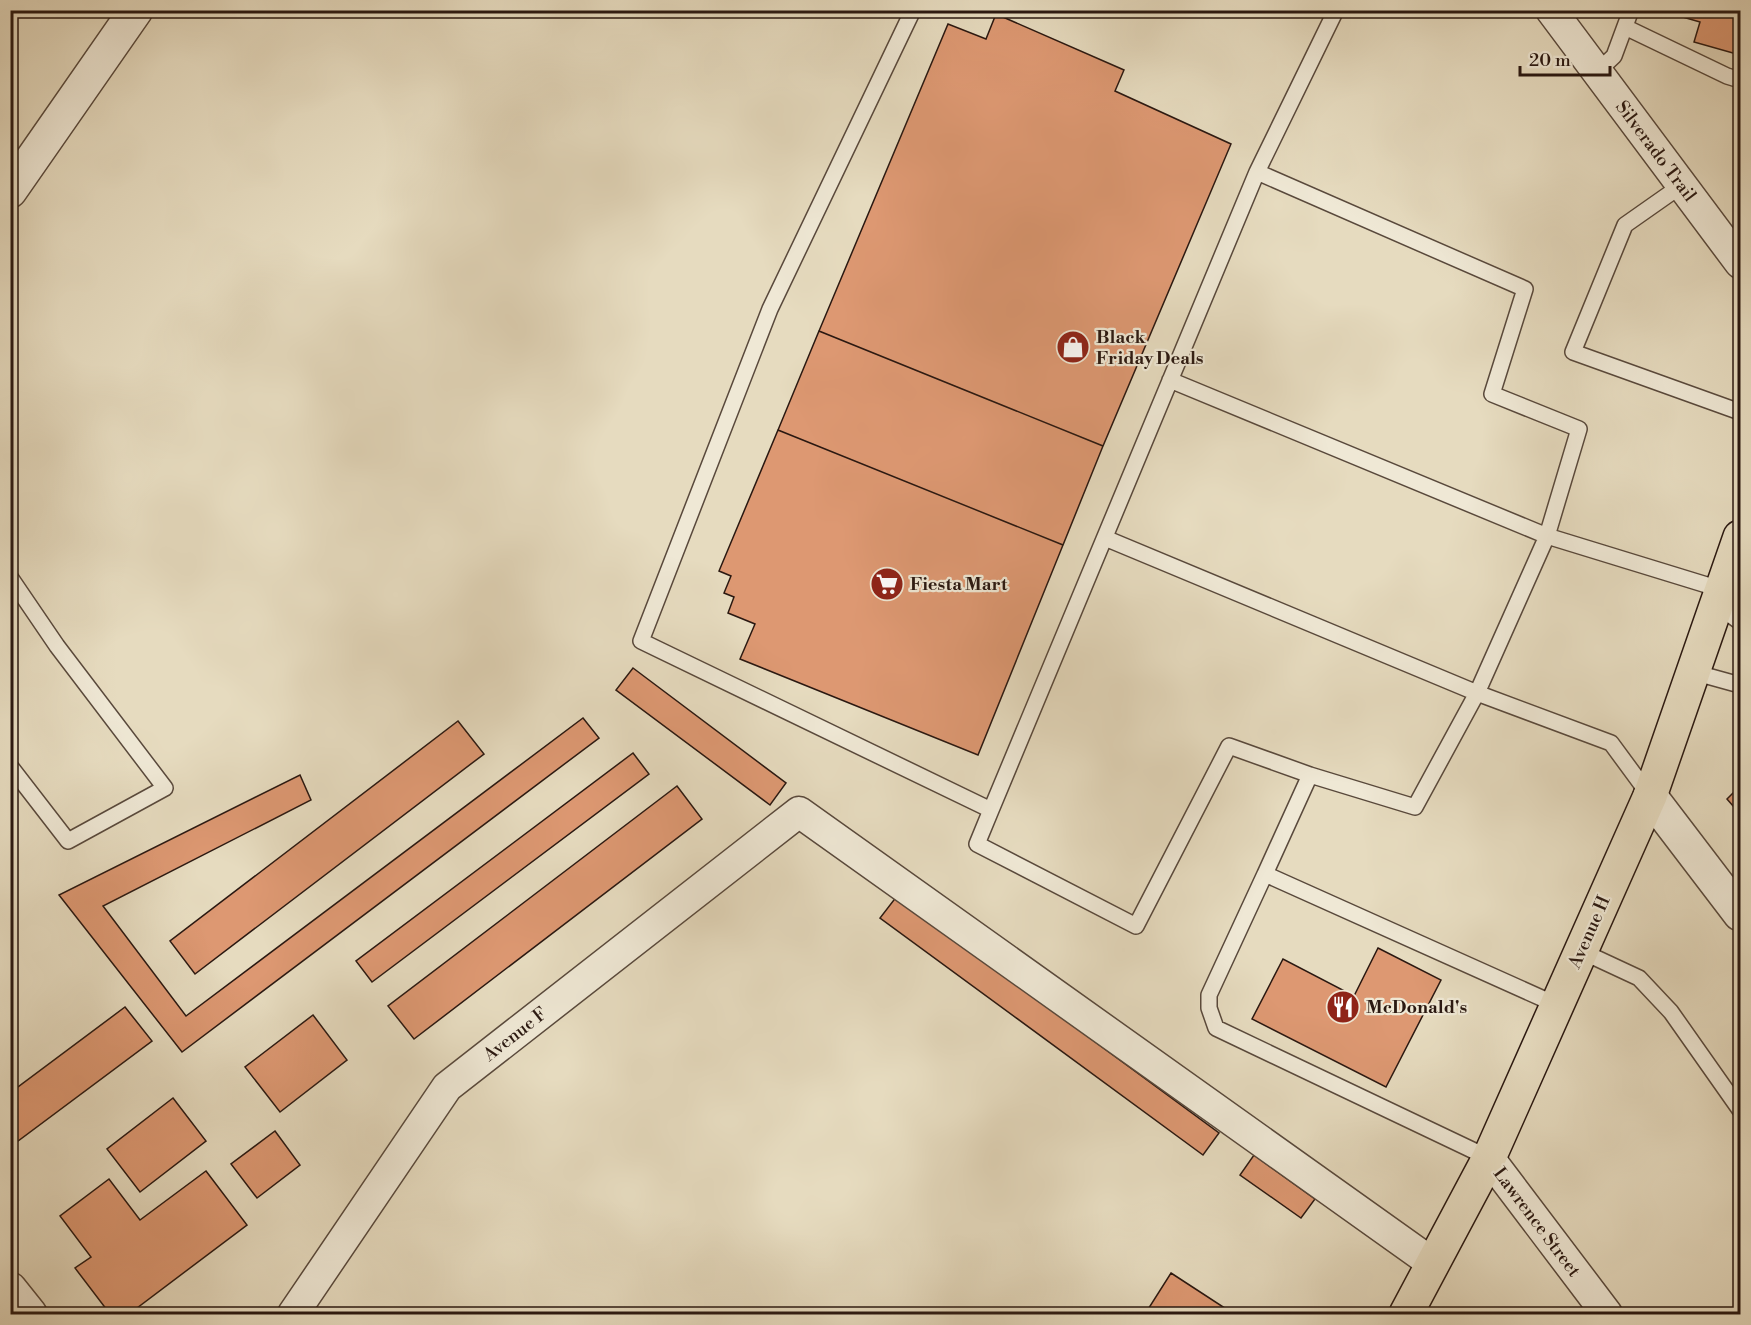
<svg xmlns="http://www.w3.org/2000/svg" width="1751" height="1325" font-family="'Libre Bodoni',serif">
	<rect width="100%" height="100%" fill="#e6dbbf"/>
	<filter id="stains"><feTurbulence type="fractalNoise" baseFrequency=".00333" numOctaves="4"/><feColorMatrix values="0 0 0 0 .2 0 0 0 0 .09 0 0 0 0 .02 0 0 0 .5 -.17"/></filter>
	<radialGradient id="worn" r=".72"><stop offset=".6" stop-color="#630" stop-opacity="0"/><stop offset="1" stop-color="#630" stop-opacity=".3"/></radialGradient>
	<path fill="#dd9872" stroke="#2a1811" stroke-width="1.5" d="M1740,10V55L1694,42L1700,22L1662,11Z
		M996,14L1124,70L1115,91L1231,144L1103,446L819,331L948,24L986,39Z
		M819,331L1103,446L1063,545L778,430Z
		M778,430L1063,545L978,755L740,659L755,624L728,613L734,597L724,593L731,576L719,571Z
		M633,668L786,783L770,805L616,690Z
		M583,718L599,738L182,1052L59,895L300,775L311,800L103,906L186,1016Z
		M458,721L484,754L195,974L170,941Z
		M633,753L649,774L372,982L356,961Z
		M677,786L702,819L414,1039L388,1006Z
		M1740,786V814L1727,799Z
		M897,896L1219,1133L1203,1155L880,918Z
		M1378,948L1441,980L1386,1087L1252,1019L1283,959L1354,996Z
		M125,1007L152,1041L10,1147V1093Z
		M313,1015L347,1060L280,1112L245,1067Z
		M173,1098L206,1141L140,1192L107,1149Z
		M275,1131L300,1165L257,1198L231,1164Z
		M1254,1155L1315,1199L1301,1218L1240,1175Z
		M206,1171L247,1225L129,1314H110L75,1268L91,1257L60,1216L109,1179L140,1220Z
		M1171,1273L1234,1314H1145Z"/>
	<g fill="none" stroke-linecap="round" stroke-linejoin="round">
		<defs>
			<path id="service" d="M913,10L770,309L641,641L991,810
				M1625,27L1727,76L1740,80
				M1597,72L1614,56L1631,10
				M1257,172L1336,10
				M1682,185L1625,225L1573,352L1740,412
				M1170,380L1547,536L1723,590
				M1105,538L1477,693L1547,536L1579,429L1492,394L1525,289L1257,172L991,810L977,844L1136,926L1229,746L1310,775L1415,807L1477,693L1611,743L1650,796
				M10,577L57,646L165,788L68,841L10,766
				M1717,605L1740,622
				M1693,672L1740,685
				M1310,775L1265,874L1557,1005
				M1265,874L1209,995V1008L1216,1028L1489,1158
				M1581,951L1639,978L1671,1012L1740,1110"/>
			<path id="minor" d="M1551,10L1740,263
				M1489,1158L1607,1314
				M293,1314L447,1087L799,812L1432,1263"/>
			<path id="tertiary" d="M10,191L136,10
				M1650,796L1740,914
				M10,1289L30,1314"/>
			<path id="primary" d="M1406,1314L1489,1158L1650,796L1740,537"/>
		</defs>
		<use href="#service" stroke="#59493c" stroke-width="18"/>
		<use href="#minor" stroke="#59493c" stroke-width="33"/>
		<use href="#tertiary" stroke="#59493c" stroke-width="36"/>
		<use href="#primary" stroke="#2a1811" stroke-width="36"/>
		<use href="#service" stroke="#efe8d5" stroke-width="15"/>
		<use href="#minor" stroke="#efe8d5" stroke-width="30"/>
		<use href="#tertiary" stroke="#efe8d5" stroke-width="33"/>
		<use href="#primary" stroke="#e6dbbf" stroke-width="33"/>
	</g>
	<defs>
		<symbol id="shop-disc" viewBox="-11 -11 22 22"><circle r="9.5" fill="#8f2418" stroke="#efe8d5"/><path d="M-5-2.5h2.3a2.7 3.5 0 0 1 5.4 0H5L5.5 6h-11ZM-1.5-2.5h3a1.5 2.3 0 0 0-3 0Z" fill="#fff"/></symbol>
		<symbol id="supermarket-disc" viewBox="-11 -11 22 22"><circle r="9.5" fill="#8f2418" stroke="#efe8d5"/><path d="M-6-5.5h2.5l.6 2H6L4.5 2H-2.5L-4.4-4H-6ZM-1.5 3.2a1.3 1.3 0 1 0 .1 0ZM3 3.2a1.3 1.3 0 1 0 .1 0Z" fill="#fff"/></symbol>
		<symbol id="restaurant-disc" viewBox="-11 -11 22 22"><circle r="9.5" fill="#8f2418" stroke="#efe8d5"/><path d="M-5-6h1v4h1v-4h1v4h1v-4h1v5L-1.5 .5V6h-2V.5L-5-1ZM5-6V6H3V1.5H1.5Q1.5-4 5-6Z" fill="#fff"/></symbol>
	</defs>
	<g fill-rule="evenodd">
		<use href="#shop-disc" x="1054" y="328" width="38" height="38"/>
		<use href="#supermarket-disc" x="868" y="565" width="38" height="38"/>
		<use href="#restaurant-disc" x="1324" y="988" width="38" height="38"/>
	</g>
	<g text-anchor="middle" stroke-width="4.5" stroke-linejoin="round" paint-order="stroke">
		<g font-size="18" fill="#2a1811" stroke="#efe8d5">
			<text transform="translate(1656 151) rotate(53)" y="6">Silverado Trail</text>
			<text transform="translate(1589 932) rotate(-66)" y="6">Avenue H</text>
			<text transform="translate(515 1034) rotate(-38)" y="6">Avenue F</text>
			<text transform="translate(1537 1222) rotate(53)" y="6">Lawrence Street</text>
		</g>
		<g font-size="18" font-weight="bold" fill="#2a1811" stroke="#efe8d5" text-anchor="start">
			<text x="1096" y="343">Black<tspan x="1096" dy="21">Friday Deals</tspan></text>
			<text x="910" y="590">Fiesta Mart</text>
			<text x="1366" y="1013">McDonald's</text>
		</g>
	</g>
	<rect width="1751" height="1325" fill="none" stroke="#e6dbbf" stroke-width="36"/>
	<rect x="12" y="12" width="1727" height="1301" fill="none" stroke="#2a1811" stroke-width="3"/>
	<rect x="18" y="18" width="1715" height="1289" fill="none" stroke="#2a1811" stroke-width="1.5"/>
	<path d="M1520 66v9h90v-9" fill="none" stroke="#2a1811" stroke-width="3"/>
	<text x="1529" y="66" font-size="18" fill="#2a1811" stroke="#efe8d5" stroke-width="4.5" paint-order="stroke">20 m</text>
	<rect width="100%" height="100%" filter="url(#stains)"/>
	<rect width="100%" height="100%" fill="url(#worn)"/>
</svg>
